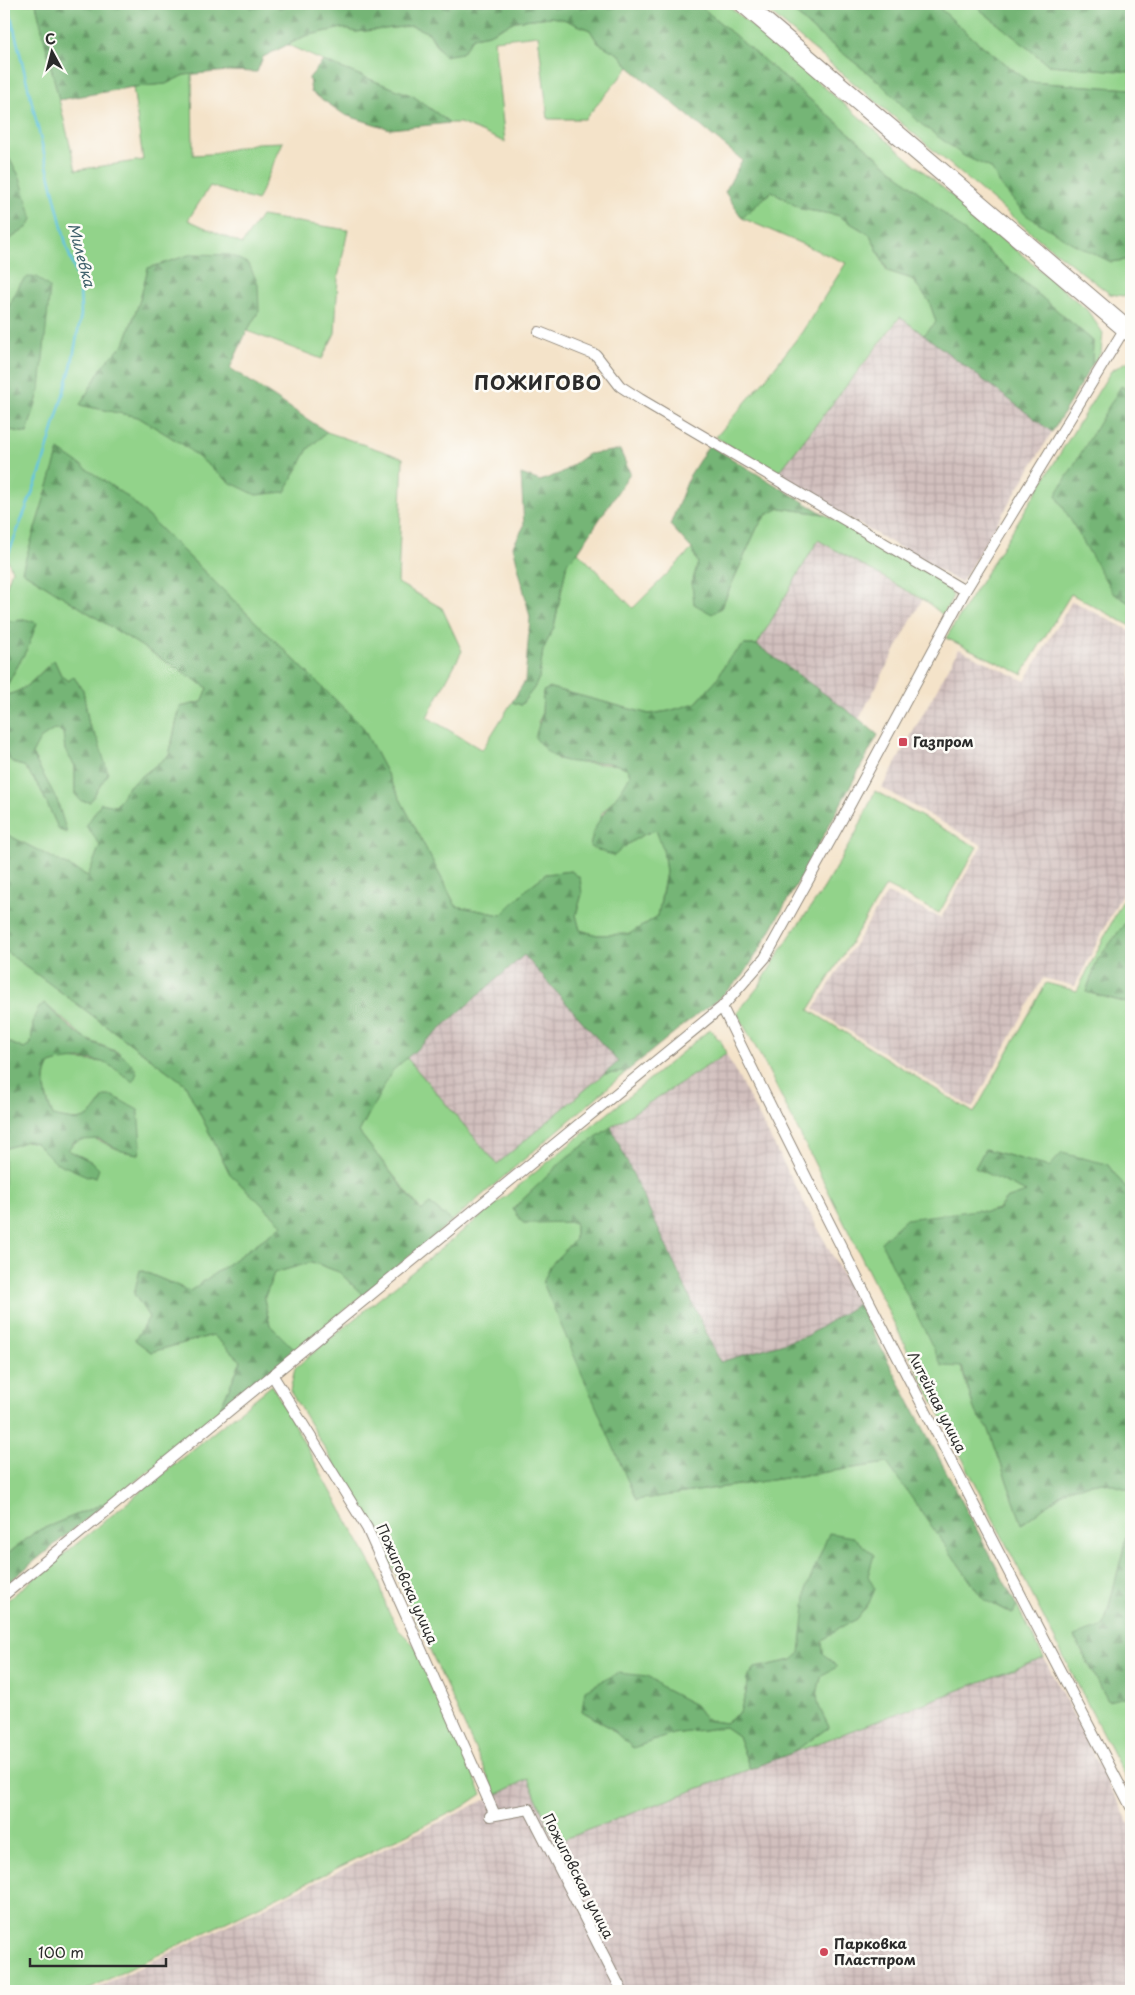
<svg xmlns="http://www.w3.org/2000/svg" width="1135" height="1995" font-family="'Playpen Sans',sans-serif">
	<defs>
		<pattern id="industrial-grid" width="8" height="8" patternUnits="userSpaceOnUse" patternTransform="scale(1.25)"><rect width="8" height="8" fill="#d1bfbd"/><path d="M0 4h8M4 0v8" fill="none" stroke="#b4a4a3"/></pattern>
		<pattern id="forest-firs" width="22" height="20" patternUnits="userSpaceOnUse" patternTransform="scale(1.25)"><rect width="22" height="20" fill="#75b576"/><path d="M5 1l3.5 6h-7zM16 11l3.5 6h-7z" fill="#609361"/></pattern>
	</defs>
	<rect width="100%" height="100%" fill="#fdfcf7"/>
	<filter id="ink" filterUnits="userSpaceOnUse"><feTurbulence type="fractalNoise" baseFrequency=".02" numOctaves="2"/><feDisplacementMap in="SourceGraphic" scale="10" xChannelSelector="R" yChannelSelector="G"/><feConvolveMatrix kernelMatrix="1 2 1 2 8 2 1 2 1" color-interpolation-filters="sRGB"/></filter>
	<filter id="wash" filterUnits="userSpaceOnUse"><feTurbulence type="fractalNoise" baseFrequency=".0096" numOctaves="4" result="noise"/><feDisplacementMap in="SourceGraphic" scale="20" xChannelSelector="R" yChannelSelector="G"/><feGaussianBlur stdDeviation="1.12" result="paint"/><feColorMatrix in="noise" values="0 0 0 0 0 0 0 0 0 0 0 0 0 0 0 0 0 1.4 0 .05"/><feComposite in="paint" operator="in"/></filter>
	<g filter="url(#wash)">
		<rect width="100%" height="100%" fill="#f4e3c9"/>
		<path fill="url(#industrial-grid)" d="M901,317L1052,432L961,583L776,476Z
			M818,540L922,600L859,719L757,645Z
			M1072,601L1131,631V876L1075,986L1043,978L972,1108L814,1009L887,893L941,918L982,845L882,788L959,649L1025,681Z
			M524,954L618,1062L497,1164L406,1057Z
			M726,1054L858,1304L807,1336L720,1362L611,1127Z
			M1044,1658L1131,1827V1991H91L528,1779L557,1842Z"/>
		<path fill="#92d38a" stroke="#5e7f5a" d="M4,4H36L76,170L143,160L133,87L165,84L184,75L192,74L193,155L210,154L257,143L283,142L257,201L210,186L188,220L242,244L261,216L348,230L338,278L335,333L322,359L247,331L259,311L148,268L140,300L124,344L104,364L80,405L138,417L182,444L285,491L308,449L327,432L403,458L398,583L442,608L462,651L427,717L482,750L512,702L521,705L534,688L539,678L543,650L554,627L567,563L578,552L633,608L692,549L698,563L692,583L721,608L757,528L766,515L779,508L824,514L944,582L953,596L943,615L927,602L818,540L757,645H744L729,658L715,682L696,703L669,711L649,714L551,688L543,691L542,715L538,722L557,759L581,763L621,765L628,769L630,775L624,788L601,814L614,856C626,844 640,835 656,830L663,849L666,872L658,916L630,934L597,935L580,930L576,915L582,894L580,878L571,871L546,874L529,887L501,915L456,906L362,726L129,498L59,451L22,571L208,688L202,702L180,707L169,755L128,787L116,806L88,876L4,833V749C8,760 12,764 24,766L40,788L59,830L57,800L32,754L39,739L55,729L63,732L65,750L75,766V794L98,740L89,725L83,690L73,676L69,681L61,675L54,660C39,673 27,692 5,695L6,687L28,647V620L4,621V594L12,570L4,552V429L27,433L40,389L21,283L9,306L4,305V243L28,227L20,177L7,155L4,134Z
			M698,4H726L1087,310L1103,333L1101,352L1092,365L1093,341Z
			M760,4H786L812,29L877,80L964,156L992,168L1001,187L1111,262L1131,259V297L1110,294L1040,240Z
			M935,4H973L1049,65L1131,72V89L1029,82L975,40Z
			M550,17L563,19L590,30L598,43L620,55L629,67L585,119H548L538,35L494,40L505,142L460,123H450L413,96L323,61L288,45L305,36L342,28L356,32L412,26L429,33L437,47L462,53L473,37L489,34L515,21Z
			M772,191L801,209L837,215L870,235L887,271L912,279L929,301L936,322L924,335L900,317L776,476L716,437L767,377L802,332L846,263L742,218Z
			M1126,362H1131V394L1122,386L1113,593L1131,604V626L1071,594L1022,674L946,638L1111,371Z
			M875,791L977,847L939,913L886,886L809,1010L974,1113L1046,983L1077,991L1131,884V915L1097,961L1086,992L1131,1004V1194L1107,1164L1049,1167L985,1149L975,1168L1027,1192L1006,1199L998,1209L986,1212L977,1210L961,1367L974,1409L989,1430L1022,1524L1069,1488L1103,1482L1131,1490V1519L1104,1626L1074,1637L1108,1700L1131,1696V1789L926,1387L766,1066L737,1013L759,986L790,936L821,893L857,831Z
			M4,950L185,1084L230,1174L283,1225L190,1291L140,1270L134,1294L149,1317L135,1340L151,1352L213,1335L241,1361L213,1424L107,1502L35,1532L4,1557V1149L27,1141L36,1143L55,1162L99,1169L92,1162L67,1150C88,1126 102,1145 123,1151C128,1153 134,1153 139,1154L141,1145L104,1096C90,1122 81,1123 53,1116C47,1100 40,1080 50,1064L66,1059L103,1062L120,1053L86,1039L44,1003L34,1017L31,1044L24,1049L4,1040Z
			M710,1029L722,1043L726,1054L611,1127L567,1157L513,1209L524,1223L575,1222V1239L550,1266L636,1500L888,1463L983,1599L1012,1614L1017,1606L1044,1658L792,1753L829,1727L817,1703V1692L822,1675L823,1653L822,1641L839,1628L857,1619L869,1603L792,1660L755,1668L747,1679L746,1693L740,1712L725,1723L706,1720L695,1705L666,1690L648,1676L582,1711L609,1727L633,1747L673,1734L725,1727L738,1736L750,1769L556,1842L528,1779L496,1795L379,1538L290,1391L295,1368C432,1254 573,1144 710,1029Z
			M406,1057L497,1164L604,1074L626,1072L452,1221L430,1204L422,1211L359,1132L392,1071Z
			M312,1262L339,1272L363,1295L295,1350L270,1325L264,1299L274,1273Z
			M272,1385L377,1574L387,1609L400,1631L416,1647L453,1733L482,1794L463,1807L84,1991H4V1603Z"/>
		<path fill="url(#forest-firs)" stroke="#507050" d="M36,4H698L1093,341L1092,365L1052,432L924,335L936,322L929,301L912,279L888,271L870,235L837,215L801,209L772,191L742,218L725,192L742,160L629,67L620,55L598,43L590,30L563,19L550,17L515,21L489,34L473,37L462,53L444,56L429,33L412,26L356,32L342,28L305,36L263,57L257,72L228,71L184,75L166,84L133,87L59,100Z
			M786,4H935L975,40L1029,82L1131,89V259L1111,262L1072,243L1026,215L1001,186L991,168L964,156L921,124L877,80L812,29Z
			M973,4H1125L1128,7H1131V72L1049,65Z
			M323,61L413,96L450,123L390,129L345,115L311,92L309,78Z
			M4,134L7,155L20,177L32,219L28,227L4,243V204L6,202L4,184Z
			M192,254L230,255L249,264L258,284L259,311L247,331L230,368L327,432L308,449L285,492L256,495L229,482L182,444L138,417L80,405L104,364L124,344L140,300L148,268Z
			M28,277H37L50,288L40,389L27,433L4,429V305L9,306L21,283Z
			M1121,386L1131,394V604L1113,593L1056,495Z
			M709,445L824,514L780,508L766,515L757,528L721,608L712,614L694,604L692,583L698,563L692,549L670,525L690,475Z
			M59,450L129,498L362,726L456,906L501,915L529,887L546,874L571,871L580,878L582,894L576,915L580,930L597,935L629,934L658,916L666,872L663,849L656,830C640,835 626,844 614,856L590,847C595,814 616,803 630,775L628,769C593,751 563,780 535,737L542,715L543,691L551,688L649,714L669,711L696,703L715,682L729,658L744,645H757L859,719L878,735L812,857L761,947L743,976L716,1001L687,1022L626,1072L604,1074L618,1062L524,955L392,1071L359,1132L421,1211L430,1204L452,1221L363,1295L339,1272L312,1262L274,1273L264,1299L270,1325L295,1350L213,1424L241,1361L213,1335L151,1352L135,1340L149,1317L134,1294L140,1270L190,1291L283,1225L230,1174L185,1084L4,950V833L88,876L100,845L86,826L101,803L116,806L128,787L169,755L180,707L202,702L208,688L22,571Z
			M620,450L630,473L578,552L567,563L554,627L543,650L539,678L534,688L521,705L512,702L525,681L530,617L513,546L524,526L521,474L540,481L561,473L588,454Z
			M28,620L37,623L28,647L6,687L5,695C25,693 40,673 54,660L61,675L69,681L73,676L83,690L89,725L98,740L108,773L90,802L81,801L75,794V766L65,750L63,732L55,729L40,739L32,754L57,800L67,833L59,830L40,788L24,766C12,764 8,760 4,749V621Z
			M1131,915V1004L1086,992L1097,961Z
			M44,1003C57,1015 71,1030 86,1039C105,1050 128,1051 137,1073L133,1082C124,1076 112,1065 102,1062C85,1057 66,1059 50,1064C40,1079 46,1100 53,1116C81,1123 90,1122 104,1096H113L138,1110L141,1145L139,1154L122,1151L99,1139L81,1140L73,1143L68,1150L92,1162L99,1169L96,1177L87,1176L55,1162L36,1143L27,1141L4,1149V1040L24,1049L31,1044C33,1029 31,1013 44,1003Z
			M611,1127L720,1362L807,1336L858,1304L1017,1606L1013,1614L983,1599L887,1463L636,1500L543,1283L550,1266L575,1239V1222L523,1223L513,1209L567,1157Z
			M985,1149L1049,1167L1062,1153L1107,1164L1131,1194V1490L1103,1482L1069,1488L1022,1524L989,1430L974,1409L962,1367L942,1366L881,1242L906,1219L977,1210L986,1212L998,1210L1006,1199L1026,1192L975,1168Z
			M107,1502L4,1586V1557L35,1532Z
			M1131,1519V1696L1108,1701L1074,1636L1104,1626Z
			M829,1533L853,1537L874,1555L868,1576L875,1589L869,1603L857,1619L839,1628L822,1641L823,1653L837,1667L822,1675C814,1701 817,1703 829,1727L792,1753L750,1769L738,1736L725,1727L673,1734L633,1748L609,1727L582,1711L585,1690L618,1673L648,1676L666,1690L695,1705L706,1720L725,1723L740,1712L746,1693L747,1679L755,1668L792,1660L800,1653L807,1587Z"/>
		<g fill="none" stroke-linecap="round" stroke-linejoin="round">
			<path stroke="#65c5e3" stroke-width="2.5" d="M4,565L41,470L71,368L81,315L80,286L67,248L8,4"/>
		</g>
	</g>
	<g filter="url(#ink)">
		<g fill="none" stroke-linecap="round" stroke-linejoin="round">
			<defs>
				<path id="street" d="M539,332L596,355L620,386L640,399L965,591
					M722,1007C853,1276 993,1541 1131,1807
					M273,1376L367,1528L495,1815
					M4,1595L722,1007L765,958L846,812L965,591L1125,328
					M490,1816L529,1809L622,1991"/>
				<path id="highway" d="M744,4L1131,333"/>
			</defs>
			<use href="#street" stroke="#90877a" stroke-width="12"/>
			<use href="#highway" stroke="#90877a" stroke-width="20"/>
			<use href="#street" stroke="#fff" stroke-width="10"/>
			<use href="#highway" stroke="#fff" stroke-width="18"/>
		</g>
	</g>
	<g fill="#d1495b" stroke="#fdfcf7" stroke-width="2">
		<rect x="898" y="737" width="10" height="10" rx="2.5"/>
		<circle cx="824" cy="1952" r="5"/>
	</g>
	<g text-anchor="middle" stroke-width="5" stroke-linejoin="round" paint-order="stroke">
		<g font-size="14" font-weight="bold" fill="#2b2b2b" stroke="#fdfcf7" text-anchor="start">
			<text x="913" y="747">Газпром</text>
			<text x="834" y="1949">Парковка<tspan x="834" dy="16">Пластпром</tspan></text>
		</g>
		<g font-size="14" fill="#2b2b2b" stroke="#fdfcf7">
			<text transform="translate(937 1402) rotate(63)" y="5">Литейная улица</text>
			<text transform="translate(407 1584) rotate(66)" y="5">Пожиговска улица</text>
			<text transform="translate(578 1876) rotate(63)" y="5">Пожиговская улица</text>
		</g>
		<g font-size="15" font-style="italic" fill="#3f616b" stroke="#fdfcf7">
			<text transform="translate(81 255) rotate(75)" y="5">Милевка</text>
		</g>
		<g font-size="19" font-weight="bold" letter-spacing="1" fill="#2b2b2b" stroke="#fdfcf7">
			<text x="538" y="390">ПОЖИГОВО</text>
		</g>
	</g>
	<rect width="1135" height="1995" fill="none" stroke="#fdfcf7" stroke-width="20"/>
	<g transform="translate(52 52) rotate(353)" stroke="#fdfcf7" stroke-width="4" paint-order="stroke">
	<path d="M0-4L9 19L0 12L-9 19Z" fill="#2b2b2b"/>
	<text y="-8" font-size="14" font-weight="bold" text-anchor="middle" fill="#2b2b2b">С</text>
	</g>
	<path d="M30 1958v8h136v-8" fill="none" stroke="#2b2b2b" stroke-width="2.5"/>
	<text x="38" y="1958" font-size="15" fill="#2b2b2b" stroke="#fdfcf7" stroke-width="4" paint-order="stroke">100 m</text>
</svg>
